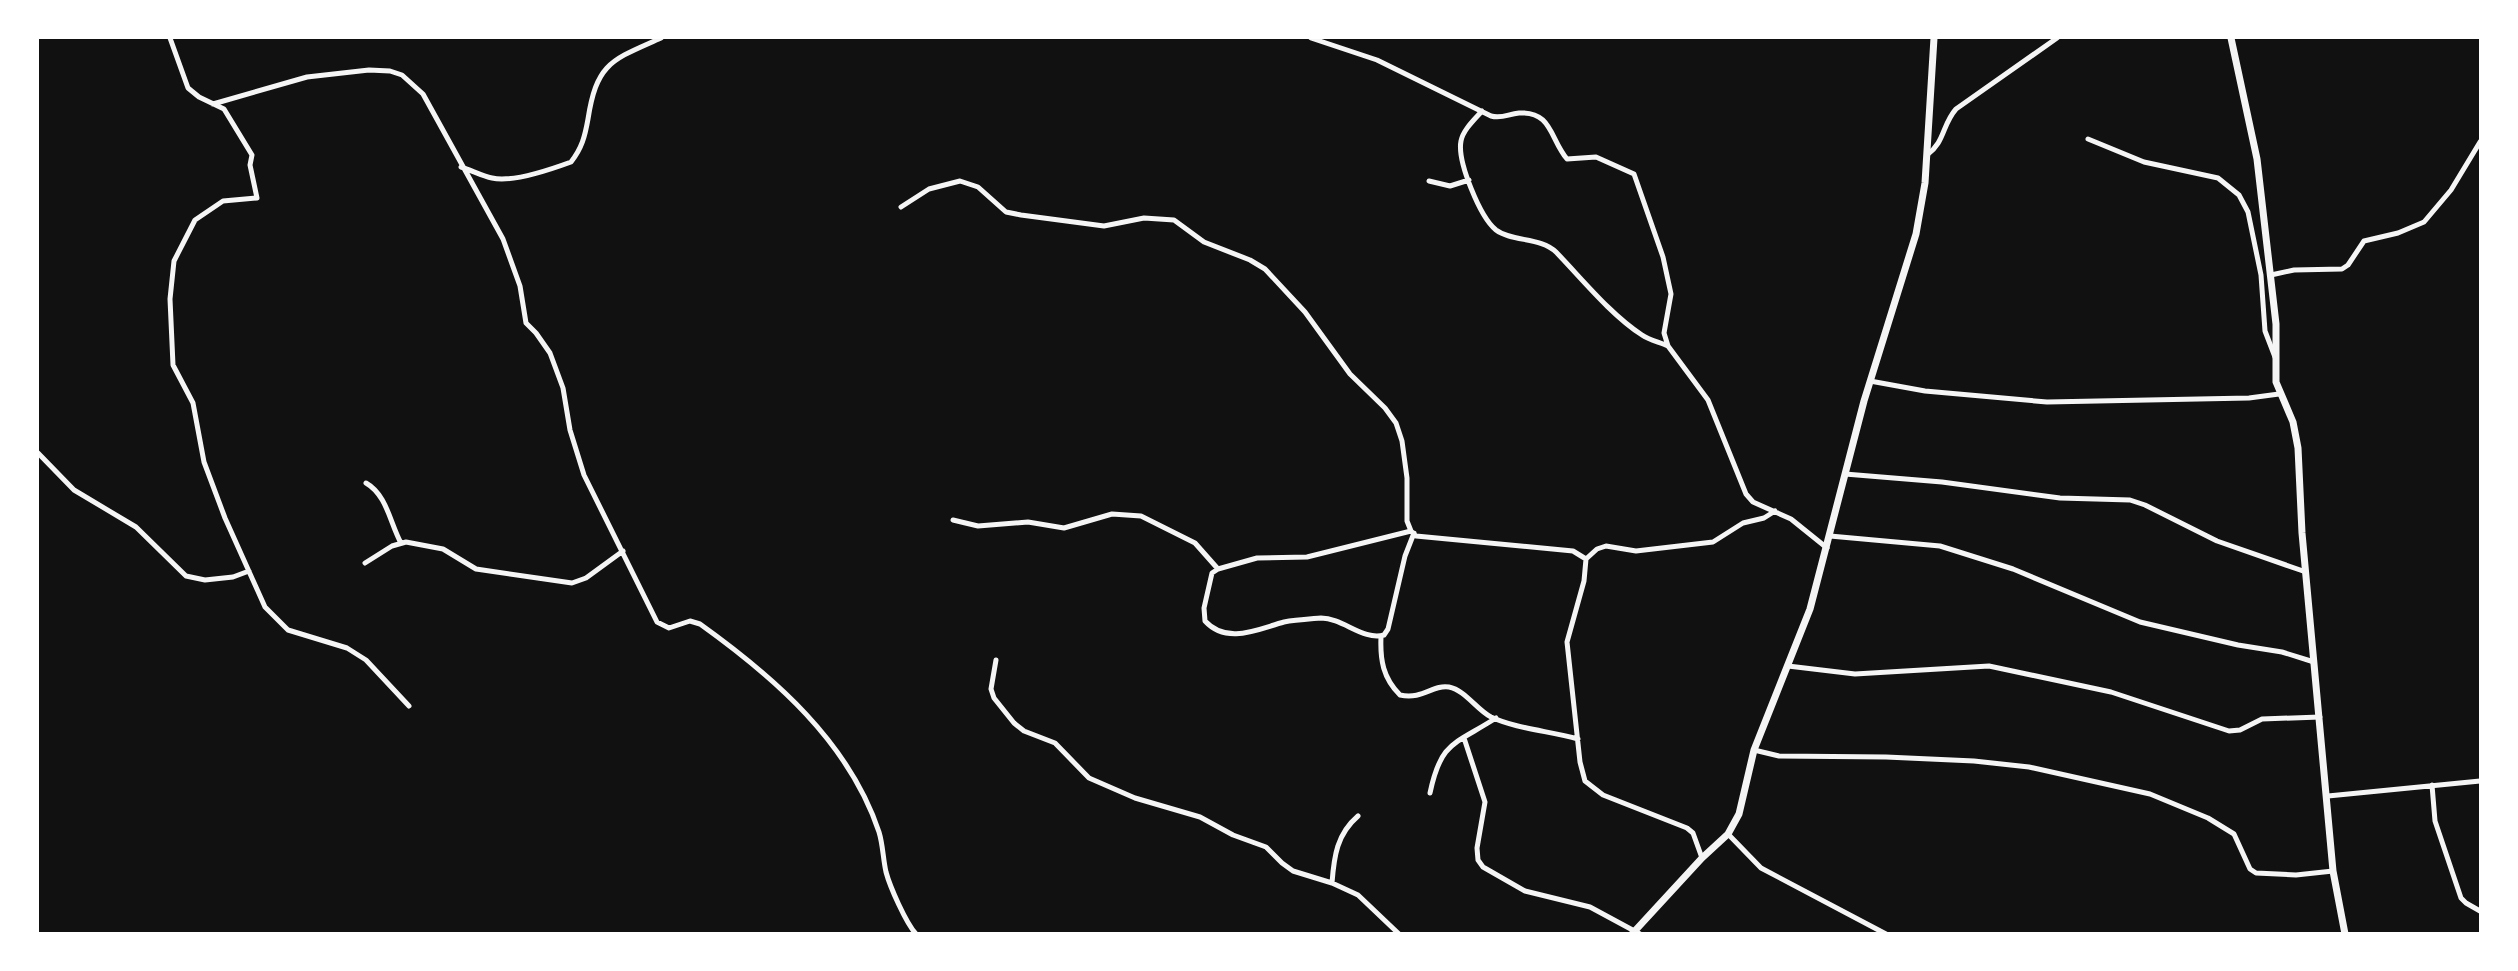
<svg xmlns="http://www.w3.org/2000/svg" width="2518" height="971" font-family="'IBM Plex Sans',sans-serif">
	<rect width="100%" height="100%" fill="#111"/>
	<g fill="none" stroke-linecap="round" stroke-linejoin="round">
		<path stroke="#f5f5f5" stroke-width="5" d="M170,38L188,88L199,97L224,109L252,155L250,165L257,198L223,201L195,220L174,261L170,299L173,365L193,403L204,462L225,518L265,607L288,630L347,648L366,660L409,706
			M1311,38L1377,60L1491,116C1502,119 1508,114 1519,113C1552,111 1550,139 1567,159L1596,157L1634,174L1663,257L1671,294L1664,333L1668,346L1708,400L1746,494L1753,502L1791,519L1827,548
			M213,104L307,77L369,70L390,71L402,75L423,94L503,239L520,286L526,323L536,333L550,353L563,388L570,430L584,475L657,622L669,628L690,621L700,624C774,677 849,742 879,832C883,845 883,859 886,872C890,887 906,923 916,934
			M1482,111C1474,120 1463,130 1461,141C1457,161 1480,217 1496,230C1512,242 1541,237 1556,252C1582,279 1611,315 1642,335C1649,340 1659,342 1668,346
			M2088,139L2144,162L2218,178L2239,195L2248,212L2261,275L2265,331L2275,357
			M1927,155C1945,142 1942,125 1956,109L2057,38
			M461,167C471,170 482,176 492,178C512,183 552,169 571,162C582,148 585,136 588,119C597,62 612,60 661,38
			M1429,181L1450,186L1469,180
			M901,207L929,189L960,181L978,187L1006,212L1021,215L1104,226L1144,218L1174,220L1204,242L1250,260L1265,269L1305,312L1350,374L1385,408L1396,423L1402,441L1407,478V521L1411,531L1416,536L1573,551L1586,559L1584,581L1567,642L1580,762L1585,781L1603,795L1687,828L1693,833L1702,858
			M2271,275L2294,270L2342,269L2348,265L2364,241L2398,233L2424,222L2451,190L2480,142
			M1870,381L1925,391L2047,402L2249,398L2279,394
			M38,453L74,490L136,527L186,576L205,580L233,577L249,571
			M1845,474L1942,482L2060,498L2130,500L2145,505L2217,541L2306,572
			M366,483C387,495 390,523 401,543
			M953,520L978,526L1028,522L1064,528L1112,514L1141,516L1195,543L1218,569
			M1411,531L1307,557L1257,558L1218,569L1212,573L1204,608L1205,621C1227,645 1258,629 1284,622C1295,620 1310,619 1321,618C1343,618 1363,641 1384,635L1388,629L1405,556L1414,533
			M1830,536L1940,546L2013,569L2140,622L2238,645L2282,652L2314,662
			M1586,559L1597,549L1606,546L1636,551L1713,542L1743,523L1764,518L1775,511
			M365,563L392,546L406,542L443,549L476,569L572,583L586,578L623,551
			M1381,637C1380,660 1383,678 1400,695C1423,700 1433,684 1449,687C1465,690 1477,710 1491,717C1517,729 1550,731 1578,739
			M996,660L991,689L994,698L1014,723L1024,731L1055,743L1089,778L1135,798L1200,817L1233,835L1266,847L1282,863L1293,871L1332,883L1358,895L1399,934
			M1788,666L1855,674L1989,666L2111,692L2229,731L2240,730L2262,719L2320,717
			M1464,738L1485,802L1477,848L1478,860L1483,867L1525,891L1590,907L1640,934
			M1754,750L1779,756L1886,757L1974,761L2029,767L2150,794L2208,818L2234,834L2250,869L2256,873L2296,875L2333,871
			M2432,785L2435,821L2461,898L2466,903L2480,911
			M1430,793C1441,741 1454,745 1496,718
			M2328,796L2480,781
			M1728,834L1761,868L1886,934
			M1332,883C1334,856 1337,834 1358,816"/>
		<path stroke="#f5f5f5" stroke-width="7" d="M2231,38L2257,159L2276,324V382L2293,422L2298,448L2302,533L2333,871L2345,934
			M1632,934L1702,858L1728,834L1739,814L1754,750L1810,609L1864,401L1916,234L1925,183L1934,38"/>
	</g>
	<rect width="2518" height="971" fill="none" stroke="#ffffff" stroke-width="78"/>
</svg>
